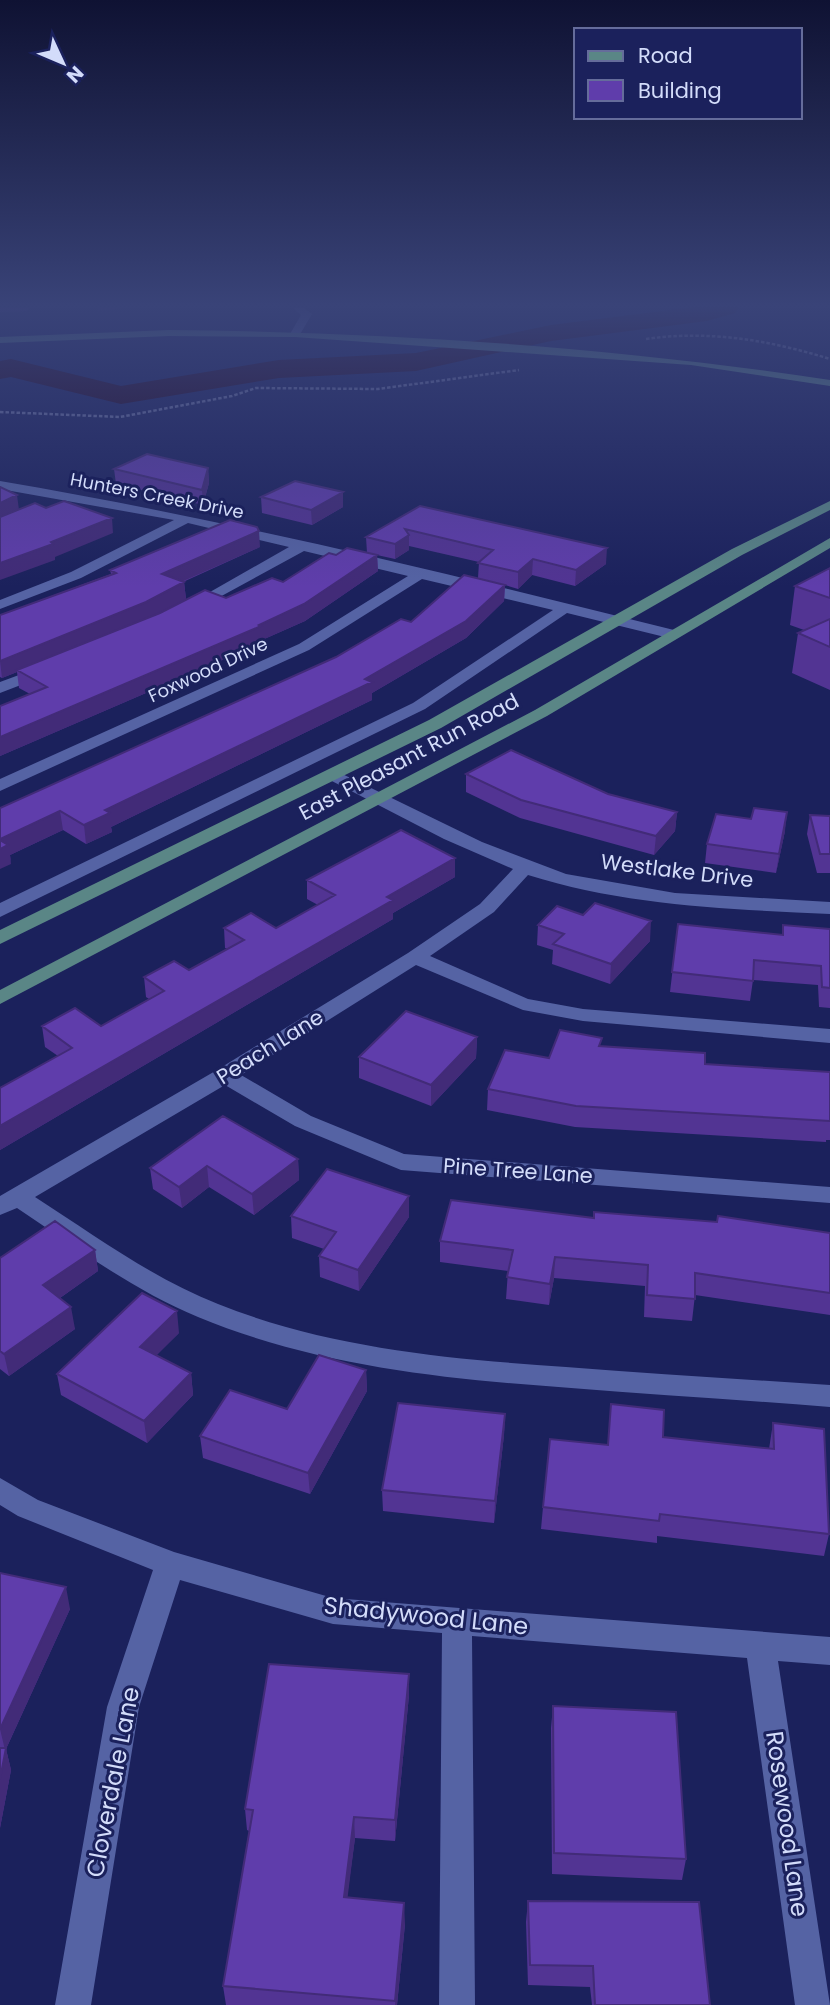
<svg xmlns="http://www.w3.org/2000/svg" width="830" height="2005" font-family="Poppins,sans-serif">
	<rect width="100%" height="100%" fill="#1b215c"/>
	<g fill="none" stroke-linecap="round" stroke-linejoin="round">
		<path fill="#22041e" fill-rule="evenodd" d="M694,307H739L735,313L707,321L551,341L416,371L279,378L121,404L11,377L0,379V361L11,359L121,386L279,360L416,353L551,325Z"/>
		<path stroke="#6d74a2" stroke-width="2.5" stroke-dasharray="3.5 2" stroke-linecap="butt" d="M646,339C709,330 769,340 830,359
			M0,412L120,417L232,396L256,388L378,389L519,370"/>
		<path fill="#5563a4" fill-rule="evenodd" d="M292,307H303L312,314L299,336L295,337L290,334L301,315Z
			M0,481C229,520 455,575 678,631L681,634L673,639L567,613L425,709L0,917V903L413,703L553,610L422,579L309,650L0,791V779L299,644L408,576L304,551L194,611L187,607L189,604L289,547L188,523L81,578L0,609V600L71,572L174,520L0,489Z
			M46,665L54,670L52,673L0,693V682Z
			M332,769L482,842L566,874L675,893L830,902V914C728,909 626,906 528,875L494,912L430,956L528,999L583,1009L830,1029V1043L583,1021L523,1010L416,965L241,1075L311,1116L404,1154L830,1187V1203L401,1170L295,1126L225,1085L35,1197C94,1235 152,1278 218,1304C328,1348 449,1359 566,1367C654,1374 742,1379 830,1385V1407C744,1400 657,1395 571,1388C445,1379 316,1366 198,1317C133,1290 75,1247 17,1208L0,1215V1196L217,1070L408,953L480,904L513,869L444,839L326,778L323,774Z
			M0,1478L38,1500L174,1552L333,1598L830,1637V1665L778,1661L830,2005H795L747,1658L472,1636L475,2005H439L442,1633L333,1624L180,1580L139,1707L91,2005H55L107,1707L153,1570L18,1516L0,1505Z"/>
		<path fill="#5a8686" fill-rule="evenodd" d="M169,330C389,332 612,347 830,380V386L691,365L295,337L169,336L0,343V337Z
			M830,501V510L742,555L441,728L0,944V930L429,720L732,549Z
			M830,538V548L547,716L0,1004V990L535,710Z"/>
	</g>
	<path fill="#523493" d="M0,307H31L27,311L0,312Z
		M208,468L209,483L203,505L116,484L114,469Z
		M261,497L343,507L312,525L262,513Z
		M420,506L606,564L575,586L532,575L518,589L505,585L504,601L466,638L372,693V700L111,827L112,832L86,844L63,830L10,855L11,864L0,808L336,657L411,622L478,578L479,562L409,546V550L395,559L377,555L378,571L305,621L262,640V643L0,756V706L30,694L19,688L17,672L2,678L0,677V615L111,574L110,570L260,547L183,582H184L186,599L158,613L226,598L283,582L336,555L367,553L366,537Z
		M830,568V690L792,673L798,633L804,630L790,625L795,586Z
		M466,774L608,794L677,812L675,831L654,855L520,818L466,792Z
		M810,815L830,816V873H817L807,834Z
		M785,831L776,873L705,863L707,844Z
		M455,877L393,913V919L0,1150V1088L58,1056L45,1047L42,1026H101L149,999L146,997L144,977L189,970L228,949L225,948L224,928H276L318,905L307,899V880Z
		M678,924L782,935L783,925L830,929V1008L819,1007L818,985L753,980L750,1001L670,992Z
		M538,925L650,941L610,984L552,964L553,950L537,945Z
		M477,1037L476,1058L431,1106L359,1078V1057Z
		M601,1046L705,1064L830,1072V1140H826V1142L575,1127L487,1110L488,1089L549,1058Z
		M298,1159L299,1180L254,1215L209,1187L182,1208L153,1189L150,1168Z
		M291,1216L409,1217L359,1291L320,1277L319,1256L324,1249L292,1238Z
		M594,1218L830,1233V1315L695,1295L692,1321L644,1317L645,1286L554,1278L549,1305L506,1299L508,1271L440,1262V1241Z
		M95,1250L98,1271L60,1298L75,1329L9,1376L0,1369V1258Z
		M179,1333L156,1355L191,1373L193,1395L147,1443L61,1395L57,1374Z
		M366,1370L367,1391L310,1494L203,1458L200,1436L287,1409Z
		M505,1414L504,1435L494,1523L383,1511L382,1490Z
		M773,1423L829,1534L824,1556L657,1536V1543L541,1529L543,1507L663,1437L769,1449Z
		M0,1573L70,1609L6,1749L11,1770L0,1828Z
		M409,1674V1695L395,1841L355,1838L347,1897L405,1924L397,2005H226L223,1986L249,1831L247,1830L245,1809Z
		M553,1706L686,1859L682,1880L552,1874L551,1728Z
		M528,1901L710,2005H592L590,1987L528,1985L526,1922Z"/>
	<path fill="#422b78" d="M98,307H133L98,311Z
		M208,468L209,483L203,505L202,490Z
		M343,492V507L312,525L311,510Z
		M17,495L19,510L0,519V503Z
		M112,518L113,533L55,557V560L0,580V563Z
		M259,531L260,547L163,590L162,574Z
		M409,535V550L395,559V544Z
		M607,548L606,564L575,586L576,570Z
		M377,555L378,571L305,621L262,640V643L0,756V737L259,625Z
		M533,559L532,575L518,589V572Z
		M184,582L186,599L148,619L17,670V672L2,678L0,661Z
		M505,585L504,601L466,638L372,693V700L111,827L112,832L86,844L84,825L105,810L365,679Z
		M60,811L63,830L10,855L11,864L0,869V839Z
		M677,812L675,831L654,855L656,836Z
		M787,812L785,831L776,873L779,854Z
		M455,858V877L393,913V919L0,1150V1126L387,897Z
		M651,921L650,941L610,984L611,964Z
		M477,1037L476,1058L431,1106V1085Z
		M298,1159L299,1180L254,1215L252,1194Z
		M207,1166L209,1187L182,1208L179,1187Z
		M409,1196V1217L359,1291L358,1270Z
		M95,1250L98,1271L47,1307L43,1285Z
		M555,1257L554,1278L549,1305L550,1284Z
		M71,1307L75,1329L9,1376L4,1354Z
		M177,1311L179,1333L143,1369L140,1347Z
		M366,1370L367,1391L310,1494L308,1473Z
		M191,1373L193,1395L147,1443L144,1421Z
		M505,1414L504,1435L494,1523L495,1501Z
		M66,1587L70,1609L6,1749L11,1770L0,1828V1779L5,1750L0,1729Z
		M409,1674V1695L395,1841V1820Z
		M354,1817L355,1838L345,1918L344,1897Z
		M404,1903L405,1924L397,2005H395Z"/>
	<path fill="#5f3dab" stroke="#422b78" stroke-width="2" d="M147,454L208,468L202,490L114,469Z
		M295,481L343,492L311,510L261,497Z
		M0,487L17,495L0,503Z
		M64,501L112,518L51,542L53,544L0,563V517L35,503L46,508Z
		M420,506L607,548L576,570L533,559L518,572L478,563L493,550L405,529L409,535L395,544L366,537Z
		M230,520L257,527L259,531L162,574L184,582L146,602L0,661V615L116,573L110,570Z
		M347,548L377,555L304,604L259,625L261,626L0,737V706L47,687L17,670L160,613L205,590L226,598L272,578L283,582L329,553L336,555Z
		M830,568V598L795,586Z
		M464,575L505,585L466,621L365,679L372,682L105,810L110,813L84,825L60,811L0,839V808L336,657L401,619L411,622Z
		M830,619V647L798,633Z
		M511,750L608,794L677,812L656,836L521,800L466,774Z
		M754,808L787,812L779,854L707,844L716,814L751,819Z
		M810,815L830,816V854H820Z
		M401,830L455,858L387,897L393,900L0,1126V1088L72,1048L42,1026L75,1008L101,1026L164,991L144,977L174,961L189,970L244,940L224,928L251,913L276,928L335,895L307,880Z
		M0,840L8,845L0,849Z
		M595,903L651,921L611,964L553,944L564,934L538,925L557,906L583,915Z
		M678,924L783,935V925L830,929V988L822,987L821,966L754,960L753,981L672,972Z
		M406,1011L477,1037L431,1085L359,1057Z
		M560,1030L602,1038L599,1046L705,1053V1064L830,1072V1121L576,1106L488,1089L505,1050L549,1058Z
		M223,1116L298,1159L252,1194L207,1166L179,1187L150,1168Z
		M327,1169L409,1196L358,1270L319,1256L336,1232L291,1216Z
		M451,1200L594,1218V1212L717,1222L718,1216L830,1233V1293L695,1273V1299L647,1295L648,1265L555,1257L550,1284L507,1277L513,1250L440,1241Z
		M55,1221L95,1250L43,1285L71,1307L4,1354L0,1351V1258Z
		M142,1293L177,1311L140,1347L191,1373L144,1421L57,1374Z
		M319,1355L366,1370L308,1473L200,1436L230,1390L287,1409Z
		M398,1403L505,1414L495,1501L382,1490Z
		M611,1404L664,1410L663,1437L774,1449L773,1423L824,1429L829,1534L660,1514L659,1521L543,1507L550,1439L608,1445Z
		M0,1573L66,1587L0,1729Z
		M269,1664L409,1674L395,1820L354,1817L344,1897L404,1903L395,2001L223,1986L253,1810L245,1809Z
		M553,1706L676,1712L686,1859L554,1853Z
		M0,1748H6L0,1779Z
		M528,1901L699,1902L710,2005H595L593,1966L530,1965Z"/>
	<linearGradient id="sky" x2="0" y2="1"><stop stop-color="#0f1233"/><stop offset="0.52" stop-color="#394378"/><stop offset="1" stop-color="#394378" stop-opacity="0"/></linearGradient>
	<rect width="830" height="587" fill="url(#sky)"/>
	<g text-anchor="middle" stroke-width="6" stroke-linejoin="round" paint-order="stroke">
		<g font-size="18" fill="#d3dcfa" stroke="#1b215c">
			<text transform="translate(157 496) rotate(11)" y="6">Hunters Creek Drive</text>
			<text transform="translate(208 670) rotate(-25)" y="6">Foxwood Drive</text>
		</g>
		<g font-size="21" fill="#d3dcfa" stroke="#1b215c">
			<text transform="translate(409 757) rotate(-28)" y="7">East Pleasant Run Road</text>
			<text transform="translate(677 871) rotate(7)" y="7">Westlake Drive</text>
			<text transform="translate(270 1047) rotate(-32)" y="7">Peach Lane</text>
			<text transform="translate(518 1171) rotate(4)" y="7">Pine Tree Lane</text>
		</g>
		<g font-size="24" fill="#d3dcfa" stroke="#1b215c">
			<text transform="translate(426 1616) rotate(6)" y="8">Shadywood Lane</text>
			<text transform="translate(113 1782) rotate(-79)" y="8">Cloverdale Lane</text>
			<text transform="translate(787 1824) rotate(82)" y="8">Rosewood Lane</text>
		</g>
	</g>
	<rect x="574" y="28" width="228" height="91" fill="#1b215c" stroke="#656c9b" stroke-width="2"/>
	<rect x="588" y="51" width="35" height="10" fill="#5a8686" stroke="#656c9b" stroke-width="2"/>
	<text x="638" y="63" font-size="21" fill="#d3dcfa">Road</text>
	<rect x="588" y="80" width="35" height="21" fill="#5f3dab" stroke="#656c9b" stroke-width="2"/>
	<text x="638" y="98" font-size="21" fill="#d3dcfa">Building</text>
	<g transform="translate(63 63) rotate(134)" stroke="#1b215c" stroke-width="5" paint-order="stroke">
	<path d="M0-5L12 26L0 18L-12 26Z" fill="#d3dcfa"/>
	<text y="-10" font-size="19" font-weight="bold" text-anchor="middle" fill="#d3dcfa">N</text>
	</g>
</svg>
